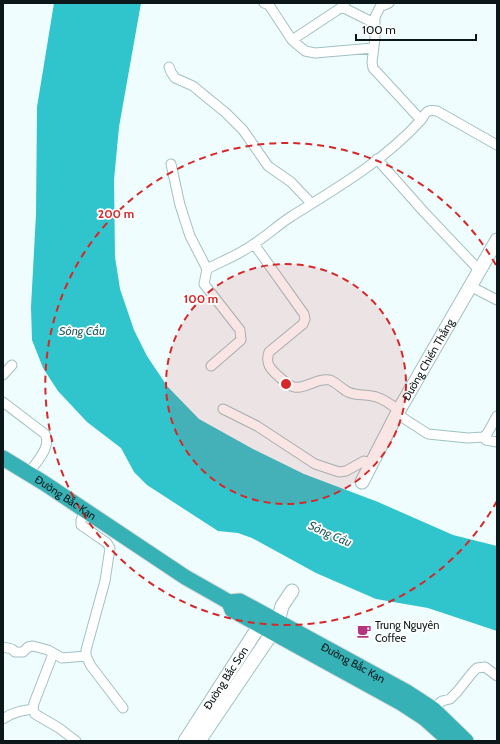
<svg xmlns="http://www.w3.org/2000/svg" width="500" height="744" font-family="Cabin,sans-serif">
	<rect width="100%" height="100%" fill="#f0fdfe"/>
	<path fill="#30c4cc" d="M54,3H141L119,127L114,180L115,257L120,289L134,330L147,356L167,386L199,419L253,449L304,474L378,502L453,535L497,546V631L428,608L376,599L316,573L252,538L238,533L218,531L147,485L134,472L121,448L87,422L58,391L43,368L32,340L31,307L36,214L37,107Z"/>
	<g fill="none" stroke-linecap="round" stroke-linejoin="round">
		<defs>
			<path id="minor" d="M264,3L269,5L292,40L305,51L315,53L373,48
				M389,3L380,7L375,17V38L372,62L373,68L421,120C426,113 426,109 437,111L497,145
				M342,7L374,23
				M292,40L342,7L345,3
				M169,67L171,72L175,78L193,86L226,113L243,130L268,166L291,182L311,203
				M377,159L424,212L479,270
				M171,164L180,205L190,236L207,269
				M254,244L304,314L305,319L303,324L269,352C266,361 268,367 275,373C294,391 295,390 318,381C322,380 326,379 330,380C337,383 342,389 348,392C356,396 364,394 372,396C382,397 391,405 399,410
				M470,286L497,300
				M211,366L241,340L240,330L204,284L207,269C222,261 241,254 255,243C268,235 279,224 292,216C337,188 385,160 421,120
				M3,375L12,365
				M3,402L45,434C52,447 36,462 29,473
				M223,409L257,426L315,464L339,472L346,471L364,461L371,463
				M397,414L428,434L468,438L483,437L487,434L497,416
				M483,437L486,440L497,442
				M85,511L81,520V525L107,543L110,548L105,581L86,650V656L91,666L123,708
				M3,647L12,649L15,652H23L28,647L33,646L48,650L62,658L86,656
				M53,654L34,703L33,709L35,714L59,728L76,741
				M429,712L442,701L450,699L457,692L472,673L477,668L485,667L497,676
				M3,719C12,712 22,711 33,709"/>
			<g id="secondary">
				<path id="s1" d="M362,482L399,410L497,240"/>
				<path id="s2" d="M185,741L265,617"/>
				<path d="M199,741L272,633L278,622L282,606L292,591"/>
			</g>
			<g id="trunk">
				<path id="s3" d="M3,458L44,483L185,577L229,602L240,601L407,692L433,709L466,741"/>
				<path d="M229,602L232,610L401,703L424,718L450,741"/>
			</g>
		</defs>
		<use href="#minor" stroke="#a0c1c3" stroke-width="11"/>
		<use href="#secondary" stroke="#a0c1c3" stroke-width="15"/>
		<use href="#trunk" stroke="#d8dada" stroke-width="17"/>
		<use href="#minor" stroke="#fff" stroke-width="9"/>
		<use href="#secondary" stroke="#fff" stroke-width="13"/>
		<use href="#trunk" stroke="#36b2b6" stroke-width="15"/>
	</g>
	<circle cx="286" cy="384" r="120" fill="#d62828" fill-opacity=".12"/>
	<g fill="none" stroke="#d62828" stroke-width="2" stroke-dasharray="7 5">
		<circle cx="286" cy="384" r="120"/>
		<path d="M497 501A241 241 0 1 1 497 267"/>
	</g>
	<defs>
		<symbol id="cafe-bare" viewBox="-9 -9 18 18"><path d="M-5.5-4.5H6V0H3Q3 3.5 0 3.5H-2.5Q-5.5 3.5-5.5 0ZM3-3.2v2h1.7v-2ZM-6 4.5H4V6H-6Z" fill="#b6347d" stroke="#fff" stroke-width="2.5" paint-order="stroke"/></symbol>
	</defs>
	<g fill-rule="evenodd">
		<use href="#cafe-bare" x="354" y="621" width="20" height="20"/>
	</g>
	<g text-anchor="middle" stroke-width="3.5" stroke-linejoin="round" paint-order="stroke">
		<g font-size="11" fill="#0b1718" stroke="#fff">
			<text dy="4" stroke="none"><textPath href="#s1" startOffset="139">Đường Chiến Thắng</textPath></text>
			<text dy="4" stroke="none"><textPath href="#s3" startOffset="74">Đường Bắc Kạn</textPath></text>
			<text dy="4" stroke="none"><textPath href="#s3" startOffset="408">Đường Bắc Kạn</textPath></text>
			<text dy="4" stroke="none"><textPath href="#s2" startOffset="75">Đường Bắc Sơn</textPath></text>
		</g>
		<g font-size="11" fill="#0b1718" stroke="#fff" text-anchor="start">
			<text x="375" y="629">Trung Nguyên<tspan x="375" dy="13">Coffee</tspan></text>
		</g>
		<g font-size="12" font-style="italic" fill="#1f595c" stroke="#fff">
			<text x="82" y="335">Sông Cầu</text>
			<text transform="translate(330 534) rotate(24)" y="4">Sông Cầu</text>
		</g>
	</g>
	<circle cx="286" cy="384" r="6" fill="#d62828" stroke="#fff" stroke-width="2"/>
	<g font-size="12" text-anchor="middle" font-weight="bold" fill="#d62828" stroke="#fff" stroke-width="3.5" stroke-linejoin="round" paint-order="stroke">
		<text x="116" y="218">200 m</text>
		<text x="201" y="303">100 m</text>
	</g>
	<rect width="500" height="744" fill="none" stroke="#0b1718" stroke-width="8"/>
	<path d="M356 34v6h120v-6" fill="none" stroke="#0b1718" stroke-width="2"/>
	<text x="362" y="34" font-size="12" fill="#0b1718" stroke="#ffffff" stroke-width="3" paint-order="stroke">100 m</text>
</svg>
